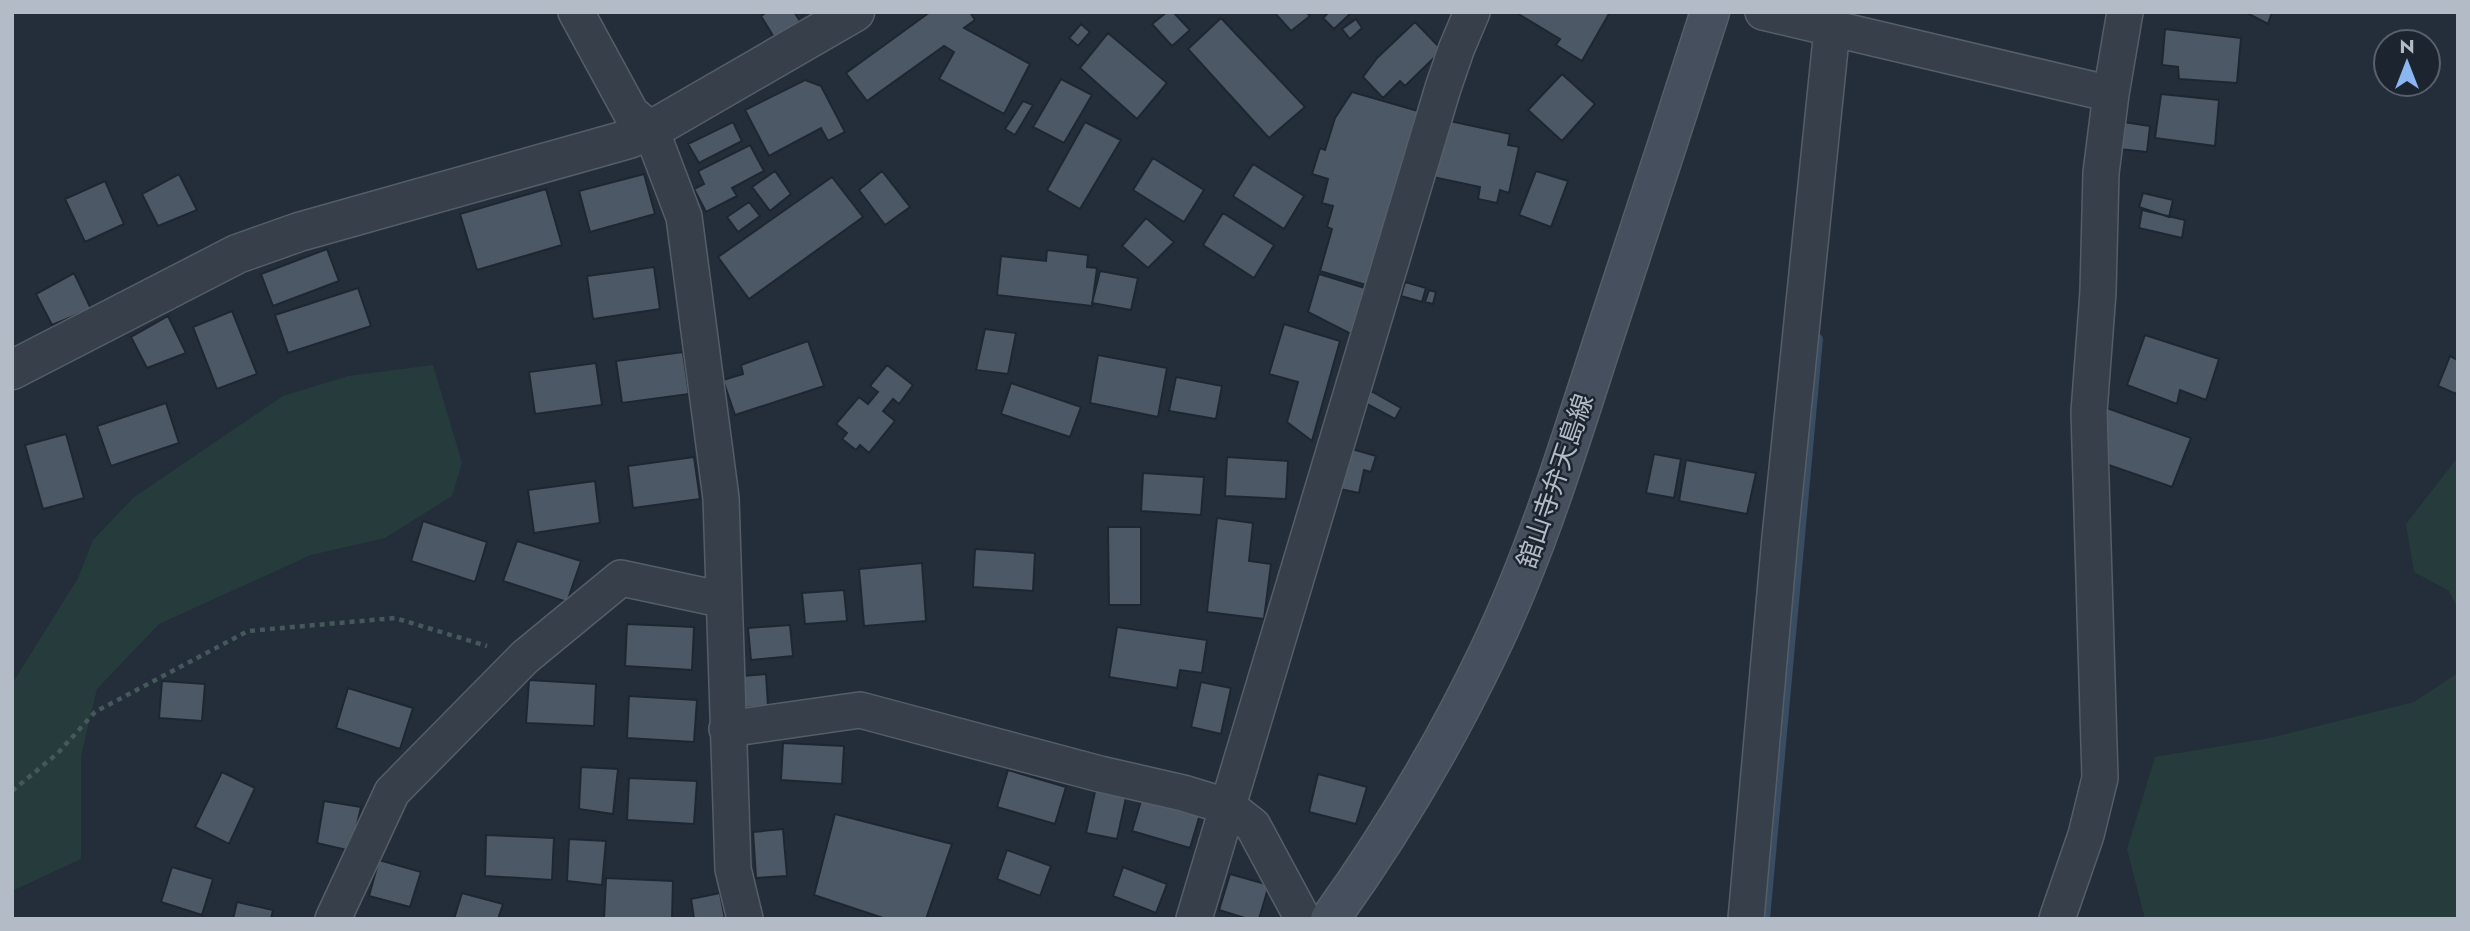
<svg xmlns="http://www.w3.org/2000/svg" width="2470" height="931" font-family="Jost,'Noto Sans JP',sans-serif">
	<rect width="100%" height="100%" fill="#232e3a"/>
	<path fill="#263b3c" d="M433,365L462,463L452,496L385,538L311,555L159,624L97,689L81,756V859L12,891V684L78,578L93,540L133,498L283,396L348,376Z
		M2458,457V609L2449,591L2414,572L2406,524Z
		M2458,673V919H2145L2127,849L2155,757L2270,738L2414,702Z"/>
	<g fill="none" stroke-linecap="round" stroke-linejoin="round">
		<path stroke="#394c62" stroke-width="10" d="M1765,919L1818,339"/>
	</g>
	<path fill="#4c5865" stroke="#1e2731" stroke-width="2" d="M767,12H794L800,21L775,39L761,16Z
		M930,12H970L975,20L964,28L1030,64L1004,114L939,79L954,52L944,46L867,101L846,73Z
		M1167,12H1173L1190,30L1172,46L1152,24Z
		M1274,12H1306L1310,16L1291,31Z
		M1329,12H1352L1334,29L1323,18Z
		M1515,12H1610L1582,61L1556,45L1560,39Z
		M2245,12H2272L2268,24Z
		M1221,18L1305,107L1269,138L1188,49Z
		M1356,19L1362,28L1350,39L1342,29Z
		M1415,22L1442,50L1405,86L1400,81L1383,98L1363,77L1377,58Z
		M1081,24L1090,32L1078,46L1069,38Z
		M2165,29L2241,38L2237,83L2179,79L2178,67L2162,65Z
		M1108,33L1167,83L1137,119L1080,68Z
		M1562,74L1595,104L1562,141L1528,110Z
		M1061,79L1092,95L1064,143L1033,127Z
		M805,80L821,86L845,132L828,141L821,128L769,156L745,110Z
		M1352,92L1418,111L1366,285L1320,271L1332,229L1327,227L1333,206L1322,203L1328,179L1312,174L1320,148L1325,150L1335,118Z
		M2161,94L2219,100L2215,146L2155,138Z
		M1023,101L1033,105L1015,135L1005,129Z
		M1445,120L1510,134L1508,145L1519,147L1509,193L1500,190L1497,203L1478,199L1480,187L1433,177Z
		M733,122L742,141L699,163L688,144Z
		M1085,122L1121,140L1080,209L1047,190Z
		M2123,122L2150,126L2147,152L2119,149Z
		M750,145L764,171L732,188L737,196L706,212L694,189L704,184L698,171Z
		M1153,158L1204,190L1184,222L1133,190Z
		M1253,164L1304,196L1284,229L1233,196Z
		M775,171L791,194L770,211L752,187Z
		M882,171L910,207L885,225L859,190Z
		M1536,171L1568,181L1551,227L1519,215Z
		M179,174L197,210L158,226L142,194Z
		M644,174L655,214L590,232L579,191Z
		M832,177L863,217L749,299L718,257Z
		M105,181L124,224L85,242L65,199Z
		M546,189L562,245L477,270L460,214Z
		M2143,193L2173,200L2169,217L2139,207Z
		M749,202L760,216L738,232L727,217Z
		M2142,210L2185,220L2182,238L2139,228Z
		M1223,213L1274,245L1254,278L1203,245Z
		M1146,218L1174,242L1148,268L1122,246Z
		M327,249L339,281L273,306L261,274Z
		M1047,250L1088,255L1087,267L1097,268L1092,306L997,295L1001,256L1046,261Z
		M654,267L660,309L593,319L587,276Z
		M1100,271L1138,278L1131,310L1092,303Z
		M74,273L91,309L52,325L36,294Z
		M1319,274L1365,288L1351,334L1308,312Z
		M1405,282L1426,288L1422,302L1401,296Z
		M358,288L371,326L288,353L275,315Z
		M1429,290L1436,292L1433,304L1425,302Z
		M232,311L257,374L217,389L193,327Z
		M168,316L186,353L147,368L131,337Z
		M1284,324L1340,341L1312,441L1287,422L1298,382L1269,374Z
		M985,329L1016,333L1008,374L976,370Z
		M2145,335L2219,359L2206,400L2180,390L2177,404L2127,385Z
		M808,341L824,386L735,415L723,380L743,374L741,365Z
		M683,352L689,394L622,403L616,361Z
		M1098,355L1167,368L1158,417L1090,403Z
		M2450,356L2458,360V388L2456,394L2438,386Z
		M596,363L602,405L535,414L529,372Z
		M887,365L913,385L899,404L893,399L883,411L895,421L869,453L860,445L856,450L842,439L847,433L836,424L859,397L868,404L878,392L870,386Z
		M1176,377L1222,386L1216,419L1169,411Z
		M1011,383L1081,407L1070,437L1001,414Z
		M1371,391L1401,408L1395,419L1365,403Z
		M166,403L179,443L111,466L97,426Z
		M2104,407L2191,438L2172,487L2103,463Z
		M66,434L84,498L43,509L25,445Z
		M1352,449L1376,456L1371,472L1364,470L1359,493L1340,489Z
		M1654,454L1681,459L1674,498L1646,493Z
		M694,457L700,499L633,508L628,466Z
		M1227,457L1288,461L1286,499L1225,496Z
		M1686,460L1756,473L1747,514L1679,501Z
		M1143,473L1204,477L1201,515L1141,511Z
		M595,481L600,523L534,533L528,490Z
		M1217,518L1253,523L1249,561L1271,564L1264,619L1207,612Z
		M423,521L487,542L475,582L411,561Z
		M1108,527H1141V605H1109Z
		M517,541L581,561L567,602L503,581Z
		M975,549L1035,553L1033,591L973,587Z
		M922,563L926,621L864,626L859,569Z
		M844,590L847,621L805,624L802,593Z
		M627,624L694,627L692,670L625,666Z
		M790,625L793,656L751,660L748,628Z
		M1117,627L1207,640L1202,673L1180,670L1177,688L1109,677Z
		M766,674L768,706L744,708L742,676Z
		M529,680L596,684L594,726L526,723Z
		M162,681L205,684L202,721L159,718Z
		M1201,682L1231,688L1221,734L1191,727Z
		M348,688L413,708L400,749L336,728Z
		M629,696L697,700L694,742L627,738Z
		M783,743L844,746L842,784L781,780Z
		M581,767L618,769L613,814L579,809Z
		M1008,770L1066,787L1055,824L997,807Z
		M222,772L255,788L229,844L195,827Z
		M1318,774L1367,787L1356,824L1309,812Z
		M629,778L697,781L694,824L627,820Z
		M1096,787L1127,793L1117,839L1086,833Z
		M1143,794L1201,811L1190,848L1132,831Z
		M324,801L361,807L351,851L317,843Z
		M835,814L952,844L926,919H886L814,895Z
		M783,829L787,876L756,878L753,832Z
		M486,835L554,838L552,880L485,876Z
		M569,839L606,841L602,885L567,881Z
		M1007,850L1051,866L1040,896L997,879Z
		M379,860L421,872L410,907L369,896Z
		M172,867L213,879L202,915L161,902Z
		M1123,867L1167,884L1156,913L1113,896Z
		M1230,874L1269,885L1259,919H1248L1219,910Z
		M606,878L673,881L672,919H604Z
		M462,893L503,904L498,919H454Z
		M720,893L725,919H694L691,899Z
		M237,902L273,910L271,919H233Z"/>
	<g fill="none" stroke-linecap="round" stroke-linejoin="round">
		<defs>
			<path id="minor" d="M576,12L631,113L651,130L684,217L721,498L733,869L745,919
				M1763,12L2111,94
				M727,729L860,710L1100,774L1183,793L1229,807L1253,826L1303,919
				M333,919L392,792L525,657L621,578L724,600
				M1194,919L1443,88L1456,50L1472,12
				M1746,919L1780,537L1832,29
				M2057,919L2086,835L2100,778L2089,412L2098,292L2101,173L2111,94L2125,12"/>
			<path id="tertiary" d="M12,370L237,254L299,232L629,139L651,130L855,12"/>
			<path id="secondary" d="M1330,919C1391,834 1444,745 1489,651C1534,557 1565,458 1597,359C1635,243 1673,128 1710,12"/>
		</defs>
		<use href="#minor" stroke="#555e68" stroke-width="38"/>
		<use href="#tertiary" stroke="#555e68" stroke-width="41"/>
		<use href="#secondary" stroke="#555e68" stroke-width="41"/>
		<path stroke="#45585a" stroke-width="4.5" stroke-dasharray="5 5" stroke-linecap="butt" d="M12,791L58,753L95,712L248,631L395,618L487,646"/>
		<use href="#minor" stroke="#37404a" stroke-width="35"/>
		<use href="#tertiary" stroke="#37404a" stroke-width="38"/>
		<use href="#secondary" stroke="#454f5d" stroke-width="38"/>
	</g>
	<g text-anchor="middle" stroke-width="5" stroke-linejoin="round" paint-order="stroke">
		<g font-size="26" fill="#b2bbc6" stroke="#1c252f">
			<text transform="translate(1555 481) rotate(-71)" y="9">舘山寺弁天島線</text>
		</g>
	</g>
	<rect width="2470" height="931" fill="none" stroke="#b2bbc6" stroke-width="28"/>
	<g transform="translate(2407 63)"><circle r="33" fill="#1c252f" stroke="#58616b" stroke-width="2"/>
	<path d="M0-5L12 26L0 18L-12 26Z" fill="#8ab7f2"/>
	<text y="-10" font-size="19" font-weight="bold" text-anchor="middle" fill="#b2bbc6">N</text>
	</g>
</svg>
